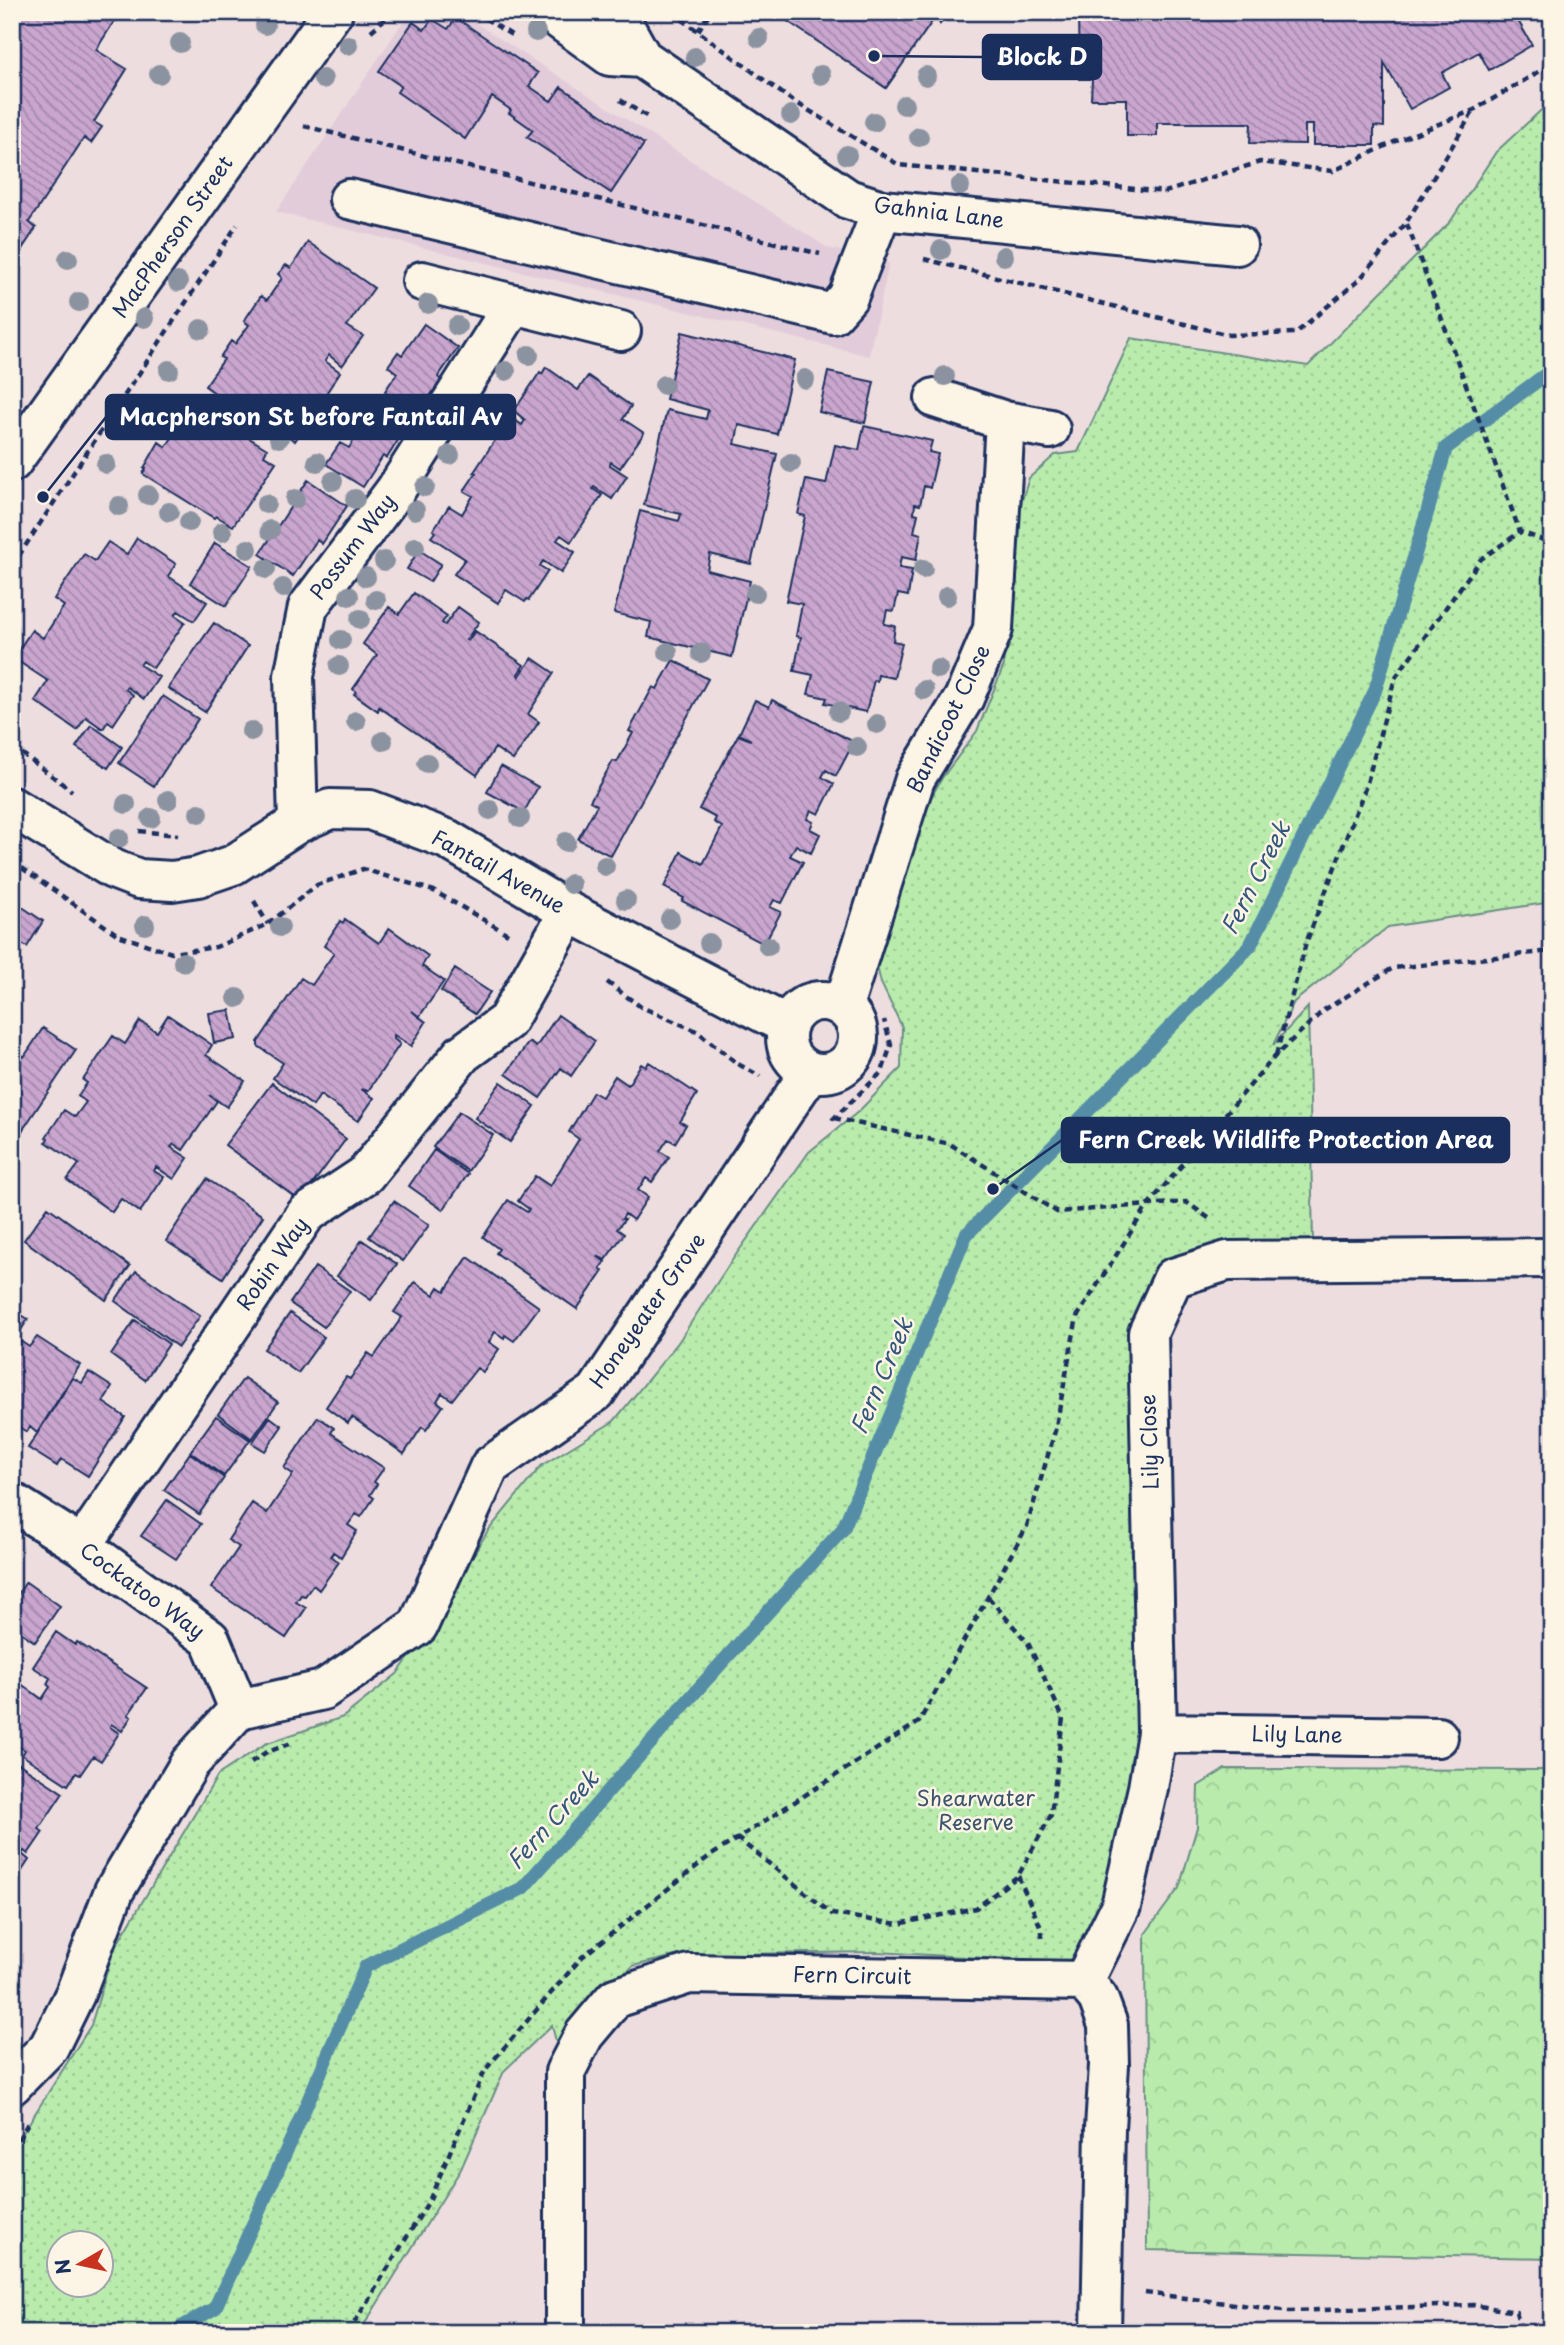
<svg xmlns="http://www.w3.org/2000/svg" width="1564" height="2345" font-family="'Playpen Sans',sans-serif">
	<defs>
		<pattern id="forest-crowns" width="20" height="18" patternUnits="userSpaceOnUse" patternTransform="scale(1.75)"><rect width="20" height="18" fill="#b9ecac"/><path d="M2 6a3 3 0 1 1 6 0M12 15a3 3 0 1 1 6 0" fill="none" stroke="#9ecb96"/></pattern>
		<pattern id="park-dots" width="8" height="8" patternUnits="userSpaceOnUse" patternTransform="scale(1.75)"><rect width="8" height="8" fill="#b9ecac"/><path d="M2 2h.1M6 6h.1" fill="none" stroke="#9ecb96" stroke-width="1.8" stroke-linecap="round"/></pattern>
		<pattern id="building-back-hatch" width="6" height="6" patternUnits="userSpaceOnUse" patternTransform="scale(1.75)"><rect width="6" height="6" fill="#caa6cf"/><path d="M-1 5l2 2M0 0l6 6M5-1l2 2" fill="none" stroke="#a388ab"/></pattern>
	</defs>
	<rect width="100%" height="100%" fill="#edddde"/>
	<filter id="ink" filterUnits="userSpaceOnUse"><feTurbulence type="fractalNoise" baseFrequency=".0143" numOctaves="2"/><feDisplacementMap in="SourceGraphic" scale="14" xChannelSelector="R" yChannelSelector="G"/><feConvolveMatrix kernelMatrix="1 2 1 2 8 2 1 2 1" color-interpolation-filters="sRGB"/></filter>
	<g filter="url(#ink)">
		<path fill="#e2ccda" d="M458,12L828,248L889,263L869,356L276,212L404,20Z"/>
		<path fill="url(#forest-crowns)" stroke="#6a8e85" stroke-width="2" d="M1225,1769L1552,1770V2258L1147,2250L1145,1934L1179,1888L1197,1827L1198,1786Z"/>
		<path fill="url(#park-dots)" stroke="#6a8e85" stroke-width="2" fill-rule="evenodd" d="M1552,100V902L1388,927L1294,1002L1273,1045L1308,1007L1313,1241L1175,1258L1147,1288L1129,1335L1140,1734L1104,1902L1070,1960H1019L877,1952L679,1955L633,1966L557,2046L552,2025L504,2071L461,2169L359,2333H12V2150L91,2025L113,1951L218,1775L265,1744L343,1717L397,1674L435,1622L487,1532L541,1466L614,1421L677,1344L728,1266L809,1152L859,1111L901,1068L902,1027L881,983L873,950L924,810L942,778L977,731L1004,665L1002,620L1005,554L1029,478L1055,455L1078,452L1131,338L1308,366L1450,222L1496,152ZM60,2244H102V2286H60Z"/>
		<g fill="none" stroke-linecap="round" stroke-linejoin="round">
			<path stroke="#558da7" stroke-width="14" d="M171,2333L215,2308L293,2136L366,1966L523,1888L698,1689L843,1529L966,1235L1250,946L1375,691L1446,448L1552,370"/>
		</g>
		<path fill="url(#building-back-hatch)" stroke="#1b2f5e" stroke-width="2" d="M12,12H120L96,50L127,69L94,122L102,127L91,143L84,138L29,222L36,228L20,252L14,248L12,251Z
			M780,12H949L940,24L936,16L886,88L780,16Z
			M1078,12H1390L1395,20L1406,12H1513L1532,45L1489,70L1479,52L1442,73L1449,87L1410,109L1384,63V127L1374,126V145H1313V125H1305V144L1250,143L1251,123H1157V136H1127V99H1091L1092,79H1079Z
			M456,18L538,73L529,86L551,101L561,87L644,144L611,193L527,137L533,130L509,113L511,110L492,97L465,139L397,92L401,86L379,71L413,22L424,30L432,19L448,29Z
			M308,242L374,288L347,326L363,336L342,366L329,355L325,361L340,372L295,441L282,432L278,438L205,386L224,359L220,357L231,341L235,344L249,325L244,321L261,296L267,300L282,278L278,274L286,265L291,268Z
			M424,324L458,348L438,377L441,380L418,414L385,391L397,373L388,366L398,352L402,355Z
			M682,332L795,360L777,434L739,425L735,444L777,454L751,564L710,554L707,570L750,581L732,657L648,637L651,622L614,613L640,511L679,521L681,514L644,505L667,410L706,419L708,410L666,399Z
			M546,367L578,390L588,376L631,406L623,419L644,433L620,468L611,462L610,465L627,476L612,499L594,487L593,489L602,495L571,542L561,535L557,540L575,552L561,573L543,561L540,566L548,571L529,600L527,599L525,602L506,590L498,603L454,574L465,559L431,537L435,532L433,530L449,506L462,514L473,496L464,491L476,473L474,472L501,431L505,434L515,420L522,425L525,420L514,411L540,372L542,374Z
			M828,372L874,382L865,423L819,412Z
			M190,401L267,449L264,455L276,462L233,526L216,516L214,518L143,474L146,468H144L159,442L166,447L175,433L170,430L185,403L188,405Z
			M378,401L410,421L387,458L383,456L363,487L326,464L340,443L349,448Z
			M864,426L932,441L929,452L938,454L930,488L924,486L920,505L915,504L914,513L918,514L914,532L921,534L916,560L901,557L899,568L912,570L908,596L898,594L894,611L887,610L884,624L895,626L893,641L902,643L894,678L878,675L877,681L874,680L866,712L825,703L827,698L808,694L813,675L794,671L801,637L796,636L802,604L786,601L805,516L798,514L806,480L826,484L835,445L859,450Z
			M308,480L347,506L322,544L317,540L293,576L260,554Z
			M137,538L176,564L168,576L207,602L194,621L178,611L175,615L185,622L153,668L143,661L140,665L159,677L144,699L127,687L125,689L133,695L113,725L108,721L103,729L86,717L77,730L35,701L48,681L13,658L32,630L43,638L64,606L54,599L84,554L95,561L108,542L127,554Z
			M215,543L252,566L226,606L190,583Z
			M419,550L441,564L430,582L407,569Z
			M414,593L447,616L442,623L445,625L458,607L479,622L466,640L468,641L475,631L524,665L518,674L519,677L532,658L554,673L528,714L539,722L513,760L495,748L477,775L379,707L378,711L354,694L356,692L353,689L377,655L363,644L389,607L399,614Z
			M214,623L248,646L205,712L168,688Z
			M673,660L708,679L611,856L578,839L597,805L590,801L613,761L617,762L633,733L629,731L653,687L657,689Z
			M163,696L198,719L154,786L119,763Z
			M755,700L769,707L772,700L854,742L836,776L826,770L822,777L834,784L819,814L811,810L807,819L813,822L810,829L820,834L811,853L796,845L790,856L803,862L782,903L774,900L770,907L781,912L764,944L682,901L684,898L664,887L681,852L703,864L722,827L714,822L716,818L699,809L738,735L751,740L739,734Z
			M91,725L122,747L108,768L76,747Z
			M501,766L538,787L524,812L487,792Z
			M12,900L43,921L27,947L12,938Z
			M345,919L379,943L389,928L428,956L422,966L444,981L419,1017L412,1011L426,1022L411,1046L394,1035V1039L400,1044L368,1091L361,1089L374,1098L358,1121L320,1095L313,1106L273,1078L283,1063L258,1046V1042L301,978L312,985L334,953L324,946L340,921L343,923Z
			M455,969L490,992L475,1014L441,991Z
			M230,1010L236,1039L214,1043L209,1013Z
			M168,1015L212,1045L206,1055L245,1081L227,1107L209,1095L217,1101L183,1150L174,1144L171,1147L188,1158L174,1179L156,1167L154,1171L164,1177L140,1212L121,1199L112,1212L67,1180L79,1164L46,1142L48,1138L46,1137L64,1110L75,1117L86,1102L78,1096L87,1083L83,1080L113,1036L125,1044L140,1021L157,1032Z
			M558,1015L595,1041L571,1076L561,1068L540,1098L506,1074L529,1042L536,1047Z
			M43,1028L76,1050L12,1146V1068L22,1055L24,1057Z
			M649,1062L697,1094L680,1122L686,1125L675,1143L668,1139L660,1151L669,1157L652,1182L646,1178L638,1190L648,1197L633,1220L625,1214L622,1219H625L617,1229L624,1234L605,1260L597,1256L605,1262L600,1268L603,1271L577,1309L496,1253L499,1249L483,1237L508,1200L527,1212L529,1209L518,1201L535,1176L550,1186L579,1139L569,1132L593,1092L602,1097L615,1076L628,1085L641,1064L646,1067Z
			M501,1082L535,1106L510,1142L475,1118Z
			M272,1083L346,1139L300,1201L225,1145Z
			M459,1112L493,1135L468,1171L433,1147Z
			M434,1150L468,1174L443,1210L409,1186Z
			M207,1179L263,1216L223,1278L166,1241Z
			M394,1201L429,1225L403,1261L369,1237Z
			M48,1207L130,1266L106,1300L24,1240Z
			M362,1240L397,1264L371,1300L337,1276Z
			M468,1257L539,1307L514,1341L505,1335L504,1338L495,1332L489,1342L499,1349L483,1372L477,1368L452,1400L442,1393L437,1401L443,1406L426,1430L422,1427L404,1454L352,1417L348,1423L326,1407L346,1377L350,1379L368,1353L374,1357L402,1317L394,1312L415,1282L434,1295L439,1287L445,1291Z
			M315,1267L350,1291L324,1327L290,1303Z
			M136,1271L200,1316L178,1347L115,1301Z
			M12,1309L28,1319L16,1338L29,1347L37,1337L80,1365L37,1433L30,1427L27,1432L12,1423Z
			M290,1313L324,1337L298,1373L264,1349Z
			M135,1320L169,1344L145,1380L111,1355Z
			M89,1372L112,1387L103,1402L125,1417L88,1476L61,1459L57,1466L28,1448L73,1378L82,1383Z
			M244,1378L278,1402L252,1439L218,1414Z
			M216,1416L250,1440L224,1476L190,1452Z
			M270,1417L282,1426L265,1451L252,1443Z
			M318,1417L334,1428L331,1433L384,1468L374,1482L377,1484L370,1495L374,1498L361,1517L356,1514L348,1525L357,1531L341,1557L333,1552L331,1556L339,1562L319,1590L313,1585L305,1596L301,1595L296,1602L306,1608L286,1638L211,1588L239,1547L228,1540L252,1503L267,1513L293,1474L284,1468Z
			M190,1453L224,1478L199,1514L164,1490Z
			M167,1500L201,1524L176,1559L141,1536Z
			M26,1582L60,1606L35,1642L12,1626V1602Z
			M56,1632L75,1645L77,1642L147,1688L128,1715L131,1717L122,1731L111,1724L110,1727L119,1733L101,1761L93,1756L80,1775L76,1773L68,1785L22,1755L25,1750L12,1742V1738L19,1729L12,1725V1697L21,1684L42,1699L50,1687L47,1684L50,1678L33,1667Z
			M18,1763L63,1793L39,1829L43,1832L28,1854L24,1851L20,1857L12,1853V1765L15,1767Z
			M12,1853L20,1857L22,1854L29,1860L16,1880L17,1883L12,1890Z"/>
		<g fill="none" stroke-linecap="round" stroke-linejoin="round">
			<defs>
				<path id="minor" d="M549,12L610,56L642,58
					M606,12L623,24L642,58L848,199L882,210L1237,245
					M349,199L833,314L848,297L882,210
					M422,281L621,331
					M935,398L1005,421L1050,429
					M12,462L333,12
					M12,807L113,869L139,879L172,881L198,877L233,865L298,823L330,809L370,810L447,839L569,912L787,1025
					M298,823L294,676L308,607L395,491L514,304
					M786 1037a36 36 0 1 1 72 0a36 36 0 1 1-72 0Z
					M843,1007L915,779L964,698L993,629L1005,421
					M12,1502L82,1546L210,1639L239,1709
					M82,1546L306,1214L365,1175L462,1054L507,1021L569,912
					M1157,1733L1438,1737
					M1084,1981L1121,1906L1148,1788L1157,1733L1148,1333L1173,1278L1227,1261L1552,1258
					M12,2085L49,2047L75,1994L114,1891L190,1763L239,1709L323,1690L418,1626L490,1466L596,1392L810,1072
					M565,2333V2072L584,2035L615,1998L689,1974L1084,1981L1098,1998L1108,2025L1109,2065L1105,2128L1101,2333"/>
			</defs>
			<use href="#minor" stroke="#1b2f5e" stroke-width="44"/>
			<path stroke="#1b2f5e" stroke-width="4.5" stroke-dasharray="7 5" stroke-linecap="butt" d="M475,12L513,36
				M672,12L790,99L899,165L1165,192L1260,162L1333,171L1394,142L1474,110L1552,64
				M371,31L393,12
				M698,31L710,12
				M620,100L648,117
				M304,126L820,254
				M1407,224L1520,532L1552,543
				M924,259L1229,335L1296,333L1360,279L1406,223L1474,110
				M12,566L237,225
				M12,746L72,791
				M139,831L178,835
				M12,861L118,935L172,953L216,947L268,924L317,885L363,869L434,891L508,934
				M254,901L268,924
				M607,982L641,1007L697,1031L738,1064L760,1076
				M1276,1055L1306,943L1367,783L1395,678L1481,559L1520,532
				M834,1118L950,1144L1057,1212L1186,1202L1213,1221
				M832,1120L882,1072L891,1045L884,1020
				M251,1762L265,1753L291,1743
				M737,1838L832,1914L898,1924L976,1908L1018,1876L1051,1815L1063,1718L1028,1643L988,1597
				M1018,1876L1042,1930V1940
				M12,2150L28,2123
				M1145,2293L1290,2311L1473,2305L1516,2312L1522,2333
				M348,2333L429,2201L485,2070L582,1957L707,1858L919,1722L1027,1526L1055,1431L1077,1317L1148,1205L1276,1055L1324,1010L1393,968L1552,951"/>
			<use href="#minor" stroke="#fcf5e5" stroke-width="38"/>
		</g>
		<g fill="#8b92a0">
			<circle cx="265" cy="25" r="10"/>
			<circle cx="536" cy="32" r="10"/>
			<circle cx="759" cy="38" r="10"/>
			<circle cx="180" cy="43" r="10"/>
			<circle cx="348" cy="45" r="10"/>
			<circle cx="695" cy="57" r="10"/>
			<circle cx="159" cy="74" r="10"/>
			<circle cx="821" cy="75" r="10"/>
			<circle cx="926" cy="76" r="10"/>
			<circle cx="323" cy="79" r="10"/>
			<circle cx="904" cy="105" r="10"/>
			<circle cx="791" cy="115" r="10"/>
			<circle cx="874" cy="122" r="10"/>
			<circle cx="919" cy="137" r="10"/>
			<circle cx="847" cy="155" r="10"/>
			<circle cx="960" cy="186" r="10"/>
			<circle cx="941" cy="250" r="10"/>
			<circle cx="1004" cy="256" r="10"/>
			<circle cx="68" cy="259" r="10"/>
			<circle cx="178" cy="282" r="10"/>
			<circle cx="79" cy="302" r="10"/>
			<circle cx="428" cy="304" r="10"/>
			<circle cx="144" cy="318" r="10"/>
			<circle cx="457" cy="326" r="10"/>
			<circle cx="201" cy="329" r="10"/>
			<circle cx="529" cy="355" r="10"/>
			<circle cx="169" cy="370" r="10"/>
			<circle cx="506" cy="371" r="10"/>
			<circle cx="945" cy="376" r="10"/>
			<circle cx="805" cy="379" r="10"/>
			<circle cx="664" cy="385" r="10"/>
			<circle cx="334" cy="431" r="10"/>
			<circle cx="279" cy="438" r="10"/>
			<circle cx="450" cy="455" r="10"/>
			<circle cx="317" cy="462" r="10"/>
			<circle cx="791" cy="463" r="10"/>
			<circle cx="106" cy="464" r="10"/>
			<circle cx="333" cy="481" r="10"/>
			<circle cx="425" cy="487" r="10"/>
			<circle cx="148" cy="495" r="10"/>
			<circle cx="295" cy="499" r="10"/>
			<circle cx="355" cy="499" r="10"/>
			<circle cx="266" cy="504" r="10"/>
			<circle cx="119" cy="506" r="10"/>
			<circle cx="415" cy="510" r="10"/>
			<circle cx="169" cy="512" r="10"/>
			<circle cx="189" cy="522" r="10"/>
			<circle cx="270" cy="530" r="10"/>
			<circle cx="222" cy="532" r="10"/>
			<circle cx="415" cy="547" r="10"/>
			<circle cx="248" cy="549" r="10"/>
			<circle cx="384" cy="561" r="10"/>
			<circle cx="266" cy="569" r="10"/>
			<circle cx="923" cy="569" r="10"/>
			<circle cx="366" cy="577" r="10"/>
			<circle cx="283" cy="588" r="10"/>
			<circle cx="755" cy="593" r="10"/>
			<circle cx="349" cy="596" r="10"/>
			<circle cx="947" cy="596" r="10"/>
			<circle cx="376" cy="600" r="10"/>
			<circle cx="360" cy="619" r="10"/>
			<circle cx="341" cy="640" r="10"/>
			<circle cx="668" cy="652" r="10"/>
			<circle cx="701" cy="653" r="10"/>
			<circle cx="339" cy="666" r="10"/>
			<circle cx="938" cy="669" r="10"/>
			<circle cx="924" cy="690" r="10"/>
			<circle cx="839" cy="712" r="10"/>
			<circle cx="356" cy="721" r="10"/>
			<circle cx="877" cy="724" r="10"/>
			<circle cx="251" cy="731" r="10"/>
			<circle cx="383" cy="741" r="10"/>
			<circle cx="857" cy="747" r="10"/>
			<circle cx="427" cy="763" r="10"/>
			<circle cx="168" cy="800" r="10"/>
			<circle cx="126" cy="804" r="10"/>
			<circle cx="490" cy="810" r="10"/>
			<circle cx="199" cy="813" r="10"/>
			<circle cx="151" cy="818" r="10"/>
			<circle cx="520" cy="818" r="10"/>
			<circle cx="119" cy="838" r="10"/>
			<circle cx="566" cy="842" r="10"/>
			<circle cx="605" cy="866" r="10"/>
			<circle cx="571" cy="884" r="10"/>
			<circle cx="626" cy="900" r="10"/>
			<circle cx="670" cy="919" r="10"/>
			<circle cx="145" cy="925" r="10"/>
			<circle cx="280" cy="927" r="10"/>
			<circle cx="709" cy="943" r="10"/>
			<circle cx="768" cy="946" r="10"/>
			<circle cx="183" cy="962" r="10"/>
			<circle cx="237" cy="998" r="10"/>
		</g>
	</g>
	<g text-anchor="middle" stroke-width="5" stroke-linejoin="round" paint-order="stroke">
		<g font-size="21" fill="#1b2f5e" stroke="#fcf5e5">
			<text transform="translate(939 213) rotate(7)" y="7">Gahnia Lane</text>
			<text transform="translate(173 237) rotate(-55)" y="7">MacPherson Street</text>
			<text transform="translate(353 547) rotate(-53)" y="7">Possum Way</text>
			<text transform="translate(949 719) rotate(-64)" y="7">Bandicoot Close</text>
			<text transform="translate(498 872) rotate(29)" y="7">Fantail Avenue</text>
			<text transform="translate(273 1264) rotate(-55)" y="7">Robin Way</text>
			<text transform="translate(648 1311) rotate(-55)" y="7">Honeyeater Grove</text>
			<text transform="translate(1150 1442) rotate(-92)" y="7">Lily Close</text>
			<text transform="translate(142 1591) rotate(36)" y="7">Cockatoo Way</text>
			<text transform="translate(1297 1735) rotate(1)" y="7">Lily Lane</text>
			<text transform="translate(852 1976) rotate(1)" y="7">Fern Circuit</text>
		</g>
		<g font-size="21" fill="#3b556e" stroke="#fcf5e5">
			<text x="976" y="1806">Shearwater<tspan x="976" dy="24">Reserve</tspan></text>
		</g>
		<g font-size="23" font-style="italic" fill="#33567c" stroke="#fcf5e5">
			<text transform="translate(1256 878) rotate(-63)" y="8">Fern Creek</text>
			<text transform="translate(882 1376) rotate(-67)" y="8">Fern Creek</text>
			<text transform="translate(553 1820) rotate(-48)" y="8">Fern Creek</text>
		</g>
	</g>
	<path fill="none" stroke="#1b2f5e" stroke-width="2.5" d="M874 56L983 57M43 497L106 417M993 1189L1062 1140"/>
	<g fill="#1b2f5e" stroke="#fcf5e5" stroke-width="2.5">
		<circle cx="874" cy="56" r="7"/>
		<circle cx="43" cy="497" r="7"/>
		<circle cx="993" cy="1189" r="7"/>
	</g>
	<g fill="#1b2f5e" stroke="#1b2f5e" stroke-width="2.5">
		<rect x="983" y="35" width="118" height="44" rx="7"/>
		<rect x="106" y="395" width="409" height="44" rx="7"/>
		<rect x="1062" y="1118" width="447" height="44" rx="7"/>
	</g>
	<g font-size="23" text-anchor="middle" font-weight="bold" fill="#fff">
		<text x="1042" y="65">Block D</text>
		<text x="311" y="425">Macpherson St before Fantail Av</text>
		<text x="1286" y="1148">Fern Creek Wildlife Protection Area</text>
	</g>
	<rect width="1564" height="2345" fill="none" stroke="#fcf5e5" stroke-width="42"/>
	<rect x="21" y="21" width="1522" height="2303" fill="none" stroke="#1b2f5e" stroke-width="2.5" filter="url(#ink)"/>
	<g transform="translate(80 2264) rotate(261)"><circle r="33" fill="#fcf5e5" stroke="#a2a6af" stroke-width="2"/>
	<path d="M0-5L12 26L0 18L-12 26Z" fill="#c8321e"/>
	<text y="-10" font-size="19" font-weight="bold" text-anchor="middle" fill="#1b2f5e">N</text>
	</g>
</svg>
